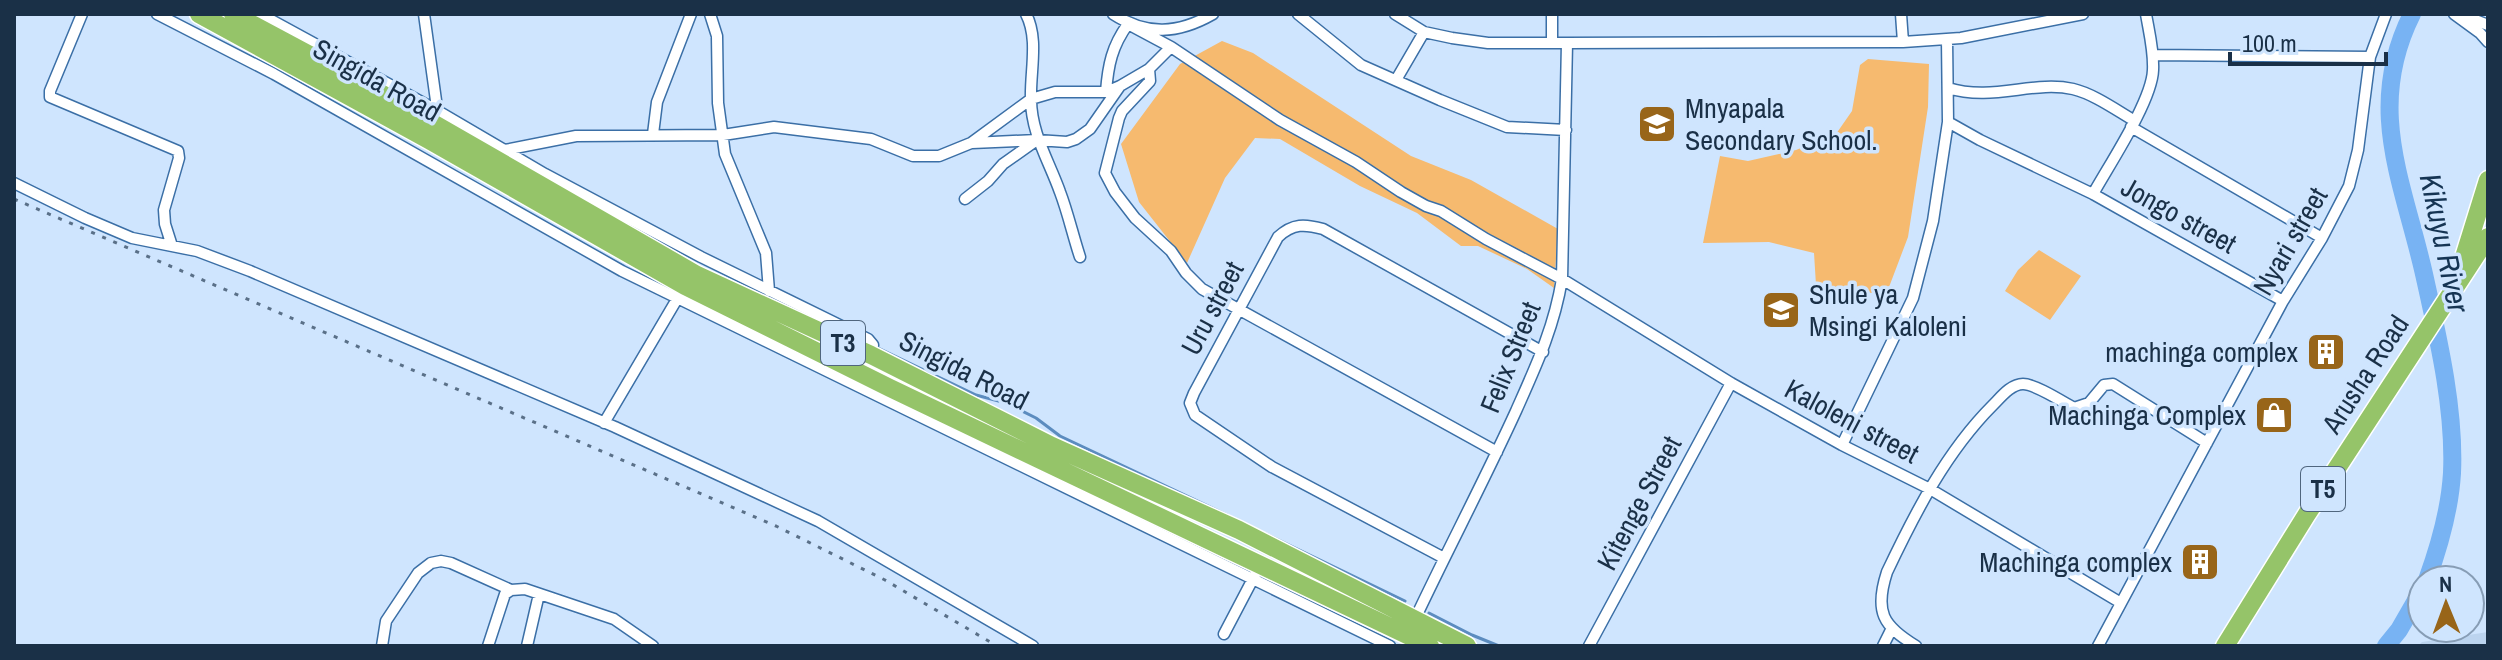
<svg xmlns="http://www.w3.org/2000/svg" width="2502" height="660" font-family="'Archivo Narrow',sans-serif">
	<rect width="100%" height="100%" fill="#cfe5fe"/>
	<path fill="#bcd4ef" d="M2488,632V646H2418L2422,642Z"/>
	<path fill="#f6ba6f" d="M1222,41L1253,53L1411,156L1471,180L1558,229L1554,288L1527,269L1478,246H1461L1417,213L1360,186L1280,139L1255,138L1225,178L1187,263L1139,202L1121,144L1180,64Z
		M1868,59L1929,64L1928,107L1908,237L1886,295L1816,285L1814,253L1769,242L1703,243L1720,156L1748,161L1796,150L1836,134L1852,111L1860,65Z
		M2039,250L2081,276L2050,320L2005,291L2018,270Z"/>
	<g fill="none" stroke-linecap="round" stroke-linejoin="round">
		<path stroke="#5c8cbf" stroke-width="3" d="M773,298L795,309
			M874,346L976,395L1006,403L1036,418L1060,436L1227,515
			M1266,534L1405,601
			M1429,613L1472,635L1499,646"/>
		<path stroke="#78b3f3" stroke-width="18" d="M2412,14C2365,108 2403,181 2424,274C2438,337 2455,409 2452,473C2450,508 2439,547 2427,580
			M2386,646L2399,630L2422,590"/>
		<defs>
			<path id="street" d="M82,14L50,91V97L178,151L179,158L164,210L165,224L172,246
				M157,14L274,74L622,271L1390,646
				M260,14L438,111L545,174L701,257L868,339L873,345L871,355
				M424,14L438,115
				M710,14L717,36L718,103L725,154L766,253L769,291
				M1026,14C1039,39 1030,71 1031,99C1031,133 1049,161 1060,192C1068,213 1073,236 1080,257
				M1113,14C1147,36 1178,34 1213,14
				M1298,14L1361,65L1440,100L1507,127L1566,130
				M1395,14L1424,32L1452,38L1488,43H1567L1903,42L1961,38L2083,14
				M1901,14L1903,42
				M2454,14L2480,33L2488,42
				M2462,15L2488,25
				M1552,42V14
				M2153,55L2370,57
				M1149,69L1150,81L1122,111L1119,118L1105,173L1115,192L1135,218L1171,251L1186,273L1202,289L1497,452
				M1396,80L1424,32
				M1948,88C1993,102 2033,80 2073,89C2094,94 2116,110 2135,121
				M1106,92C1108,65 1112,46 1128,24L1171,47L1280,120L1356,162L1401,192L1426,206L1441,211L1486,239L1562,279L1731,383L1842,445L1930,489L2121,603
				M1948,122L1980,140L2093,194L2283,301
				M2131,127L2322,238
				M653,134L657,102L691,14
				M972,143L1037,140L1067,142L1076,139L1090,129L1120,86L1149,69L1171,47
				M505,150L576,136L723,135L774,127L871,139L913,156H939L971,143L1031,99L1055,92H1106L1120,86
				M14,183L85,218L132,238L197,251L250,271L615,427L818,521L1033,646
				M2093,194C2109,165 2152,101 2153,70C2154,51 2149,32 2146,14
				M965,199L988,181L1003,164L1037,140
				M604,423L680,294
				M1842,445L1913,298L1933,221L1948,122L1947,39
				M1444,558L1272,467L1195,415L1190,403L1194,393L1278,237C1293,223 1305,224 1323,229L1543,352
				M1415,619C1448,549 1484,481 1516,411C1536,366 1554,328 1562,279L1567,43
				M1224,634L1256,573
				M382,646L386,621L418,573L431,563L441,561L451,563L511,590
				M488,646L505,594L511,590L525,589L614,619L653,646
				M527,646L539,594
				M1589,646L1731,383
				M1883,646L1891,630
				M1916,646C1883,626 1874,612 1887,572C1915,513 1946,452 1993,405C2001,397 2011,384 2023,384C2035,384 2063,402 2074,408L2089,403L2104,385L2113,384L2207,443
				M2098,646L2283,301L2322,238L2349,186L2358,150L2370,57L2386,14"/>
			<path id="highway" d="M199,14L429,140L685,286L890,388L1430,646
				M233,14L377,91L697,275L871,355L1052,446L1239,530L1467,646
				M2460,270L2488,180
				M2225,646L2307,514L2488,237"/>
		</defs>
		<use href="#street" stroke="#3b6fa6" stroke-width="13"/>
		<use href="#highway" stroke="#fff" stroke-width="21"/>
		<use href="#street" stroke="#fff" stroke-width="10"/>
		<use href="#highway" stroke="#95c469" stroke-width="18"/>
		<path stroke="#5a7088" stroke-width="3" stroke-dasharray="4 8" stroke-linecap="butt" d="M14,199L776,526L885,580L997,646"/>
	</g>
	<defs>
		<symbol id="school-square" viewBox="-11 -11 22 22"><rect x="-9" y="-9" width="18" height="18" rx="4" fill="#986519" stroke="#cfe5fe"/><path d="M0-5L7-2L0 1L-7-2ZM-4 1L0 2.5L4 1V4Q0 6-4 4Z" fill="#fff"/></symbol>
		<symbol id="building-square" viewBox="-11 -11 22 22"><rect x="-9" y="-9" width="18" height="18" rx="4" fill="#986519" stroke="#cfe5fe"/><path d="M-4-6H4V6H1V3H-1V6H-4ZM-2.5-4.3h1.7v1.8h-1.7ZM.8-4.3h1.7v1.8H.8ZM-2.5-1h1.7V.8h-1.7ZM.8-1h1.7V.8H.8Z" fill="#fff"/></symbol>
		<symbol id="shop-square" viewBox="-11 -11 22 22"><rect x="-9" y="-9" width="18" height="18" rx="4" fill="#986519" stroke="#cfe5fe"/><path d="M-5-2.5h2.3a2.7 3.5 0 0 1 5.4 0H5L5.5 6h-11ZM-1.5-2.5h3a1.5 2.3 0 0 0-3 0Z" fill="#fff"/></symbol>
	</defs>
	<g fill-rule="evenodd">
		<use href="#school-square" x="1635" y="102" width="44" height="44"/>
		<use href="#school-square" x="1759" y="288" width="44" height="44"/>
		<use href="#building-square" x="2304" y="330" width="44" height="44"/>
		<use href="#shop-square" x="2252" y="393" width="44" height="44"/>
		<use href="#building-square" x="2178" y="540" width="44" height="44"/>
	</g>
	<g text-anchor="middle" stroke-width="7" stroke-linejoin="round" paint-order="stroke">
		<g fill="#cfe5fe" stroke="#50667e" stroke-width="2">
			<rect x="821" y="321" width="44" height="44" rx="6"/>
			<rect x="2301" y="467" width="44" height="44" rx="6"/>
		</g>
		<g font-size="26" font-weight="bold" fill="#1a3047">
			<text x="843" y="352">T3</text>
			<text x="2323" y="498">T5</text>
		</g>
		<g font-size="28" fill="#1a3047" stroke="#cfe5fe">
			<text transform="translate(377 80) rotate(29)" y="10">Singida Road</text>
			<text transform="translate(2179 215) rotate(29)" y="10">Jongo street</text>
			<text transform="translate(2290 241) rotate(-60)" y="10">Nyari street</text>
			<text transform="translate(1212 308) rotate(-62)" y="10">Uru street</text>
			<text transform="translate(1510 357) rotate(-68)" y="10">Felix Street</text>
			<text transform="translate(964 370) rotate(27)" y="10">Singida Road</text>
			<text transform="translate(2365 374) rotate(-57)" y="10">Arusha Road</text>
			<text transform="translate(1852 421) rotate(28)" y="10">Kaloleni street</text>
			<text transform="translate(1639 503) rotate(-62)" y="10">Kitenge Street</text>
		</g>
		<g font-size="28" fill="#1a3047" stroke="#cfe5fe" text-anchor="end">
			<text x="1685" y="118" text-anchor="start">Mnyapala<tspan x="1685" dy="32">Secondary School.</tspan></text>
			<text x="1809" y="304" text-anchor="start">Shule ya<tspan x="1809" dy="32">Msingi Kaloleni</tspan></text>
			<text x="2298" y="362">machinga complex</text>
			<text x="2246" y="425">Machinga Complex</text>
			<text x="2172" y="572">Machinga complex</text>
		</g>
		<g font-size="30" font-style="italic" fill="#153453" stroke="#cfe5fe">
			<text transform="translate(2444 243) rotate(78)" y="10">Kikuyu River</text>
		</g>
	</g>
	<rect width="2502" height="660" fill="none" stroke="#1a3047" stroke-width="32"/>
	<g transform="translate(2446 604) rotate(359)"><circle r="38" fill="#cfe5fe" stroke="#879db5" stroke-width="2"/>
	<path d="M0-6L14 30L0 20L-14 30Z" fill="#986519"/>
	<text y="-12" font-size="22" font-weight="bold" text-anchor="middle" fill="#1a3047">N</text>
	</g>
	<path d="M2230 52v12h156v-12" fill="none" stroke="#1a3047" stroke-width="4"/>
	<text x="2242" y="52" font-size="24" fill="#1a3047" stroke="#cfe5fe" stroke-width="6" paint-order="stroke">100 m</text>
</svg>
